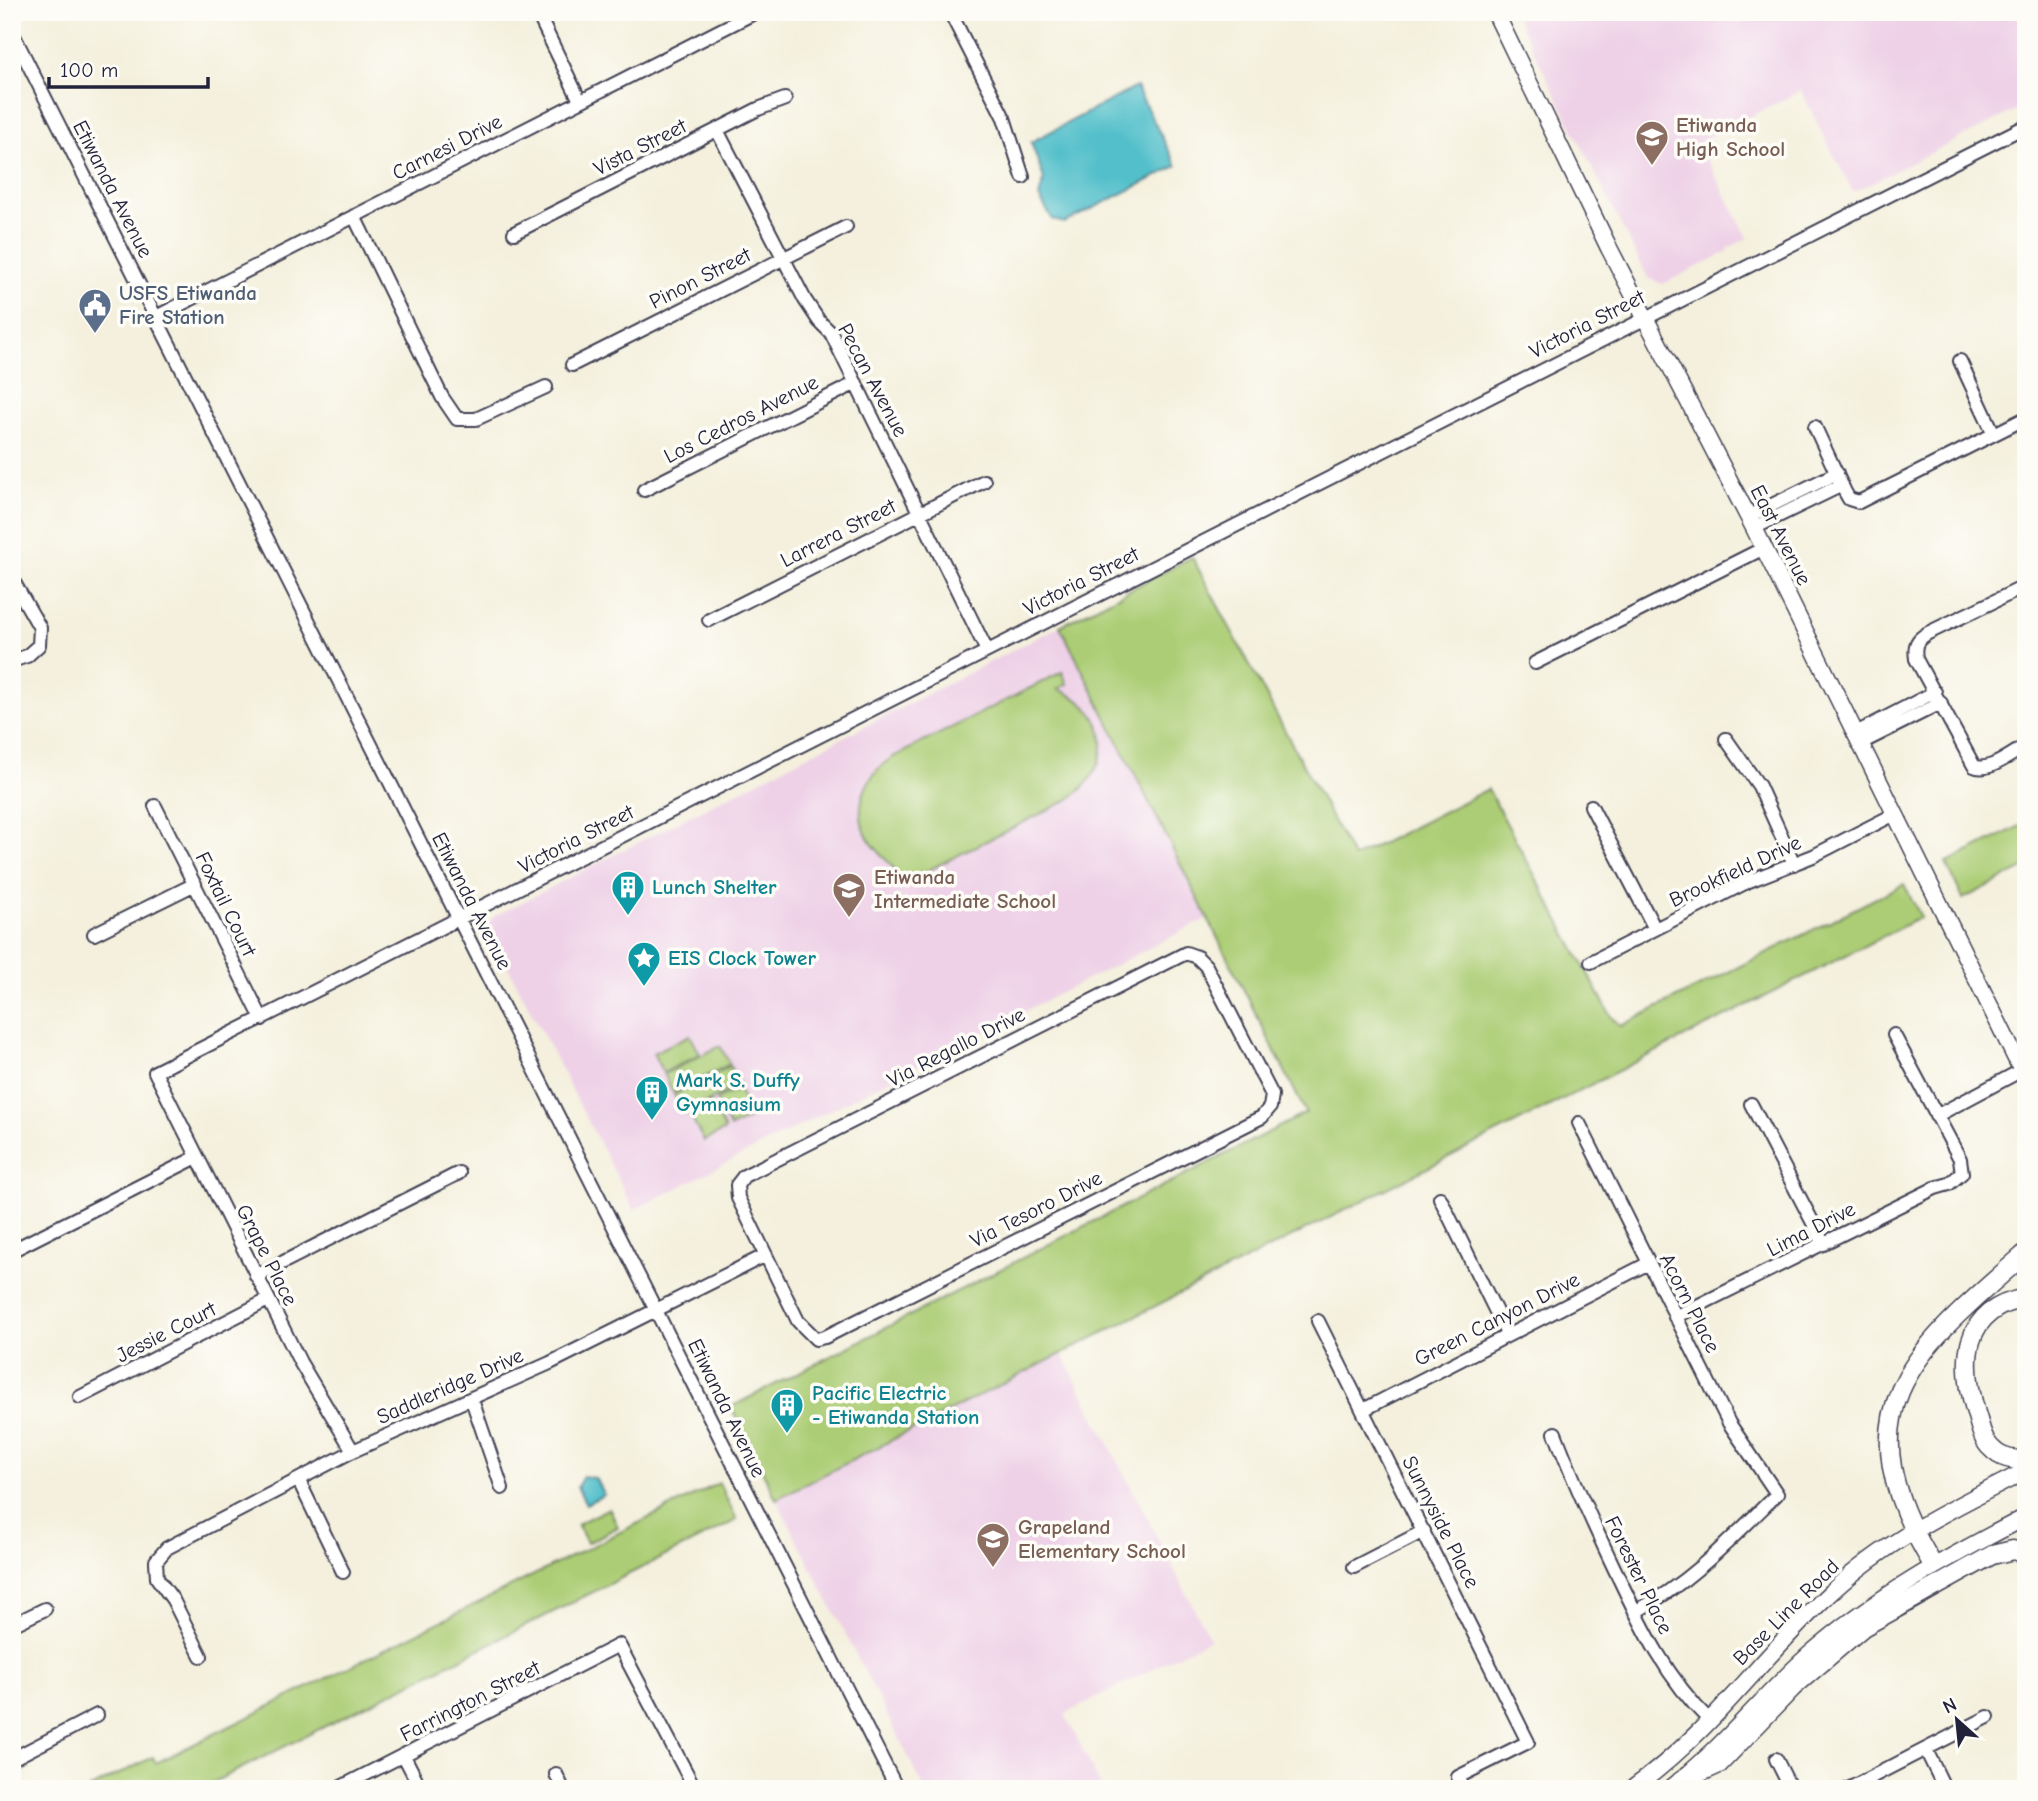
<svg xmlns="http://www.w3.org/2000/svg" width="2038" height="1801" font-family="'Comic Neue',sans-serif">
	<rect width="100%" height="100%" fill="#fdfcf7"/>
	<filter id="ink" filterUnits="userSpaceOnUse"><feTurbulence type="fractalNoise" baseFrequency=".0143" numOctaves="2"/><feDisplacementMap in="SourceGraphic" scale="14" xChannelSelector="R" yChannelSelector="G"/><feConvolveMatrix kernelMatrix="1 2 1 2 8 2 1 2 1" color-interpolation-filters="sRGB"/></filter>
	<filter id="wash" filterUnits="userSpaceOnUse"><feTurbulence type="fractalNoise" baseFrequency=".00686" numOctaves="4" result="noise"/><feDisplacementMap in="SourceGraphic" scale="28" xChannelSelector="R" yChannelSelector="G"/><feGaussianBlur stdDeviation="1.57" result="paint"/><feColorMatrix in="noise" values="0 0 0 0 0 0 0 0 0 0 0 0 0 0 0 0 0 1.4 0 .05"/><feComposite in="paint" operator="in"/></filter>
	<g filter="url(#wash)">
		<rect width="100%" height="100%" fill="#f4f0dd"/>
		<path fill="#eed0e7" d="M1518,12H2026V105L1853,192L1801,91L1698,143L1748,238L1728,248L1729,251L1663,284L1648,278L1515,14Z
			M1060,626L1208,918L634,1210L487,926L493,917Z
			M1061,1352L1210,1639L1065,1714L1102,1789H925L776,1499Z"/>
		<path fill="#accd75" stroke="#677858" stroke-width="2" d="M1192,557L1353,858L1488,789L1612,1018L1621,1026L1904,884L1921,917L776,1499L731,1407L1306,1113L1060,626Z
			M1062,672L1067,684L1058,689C1114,711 1116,767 1068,800L903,883C893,864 886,861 873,845C849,815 863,776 893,757Z
			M2026,823V867L1963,899L1946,863Z
			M690,1035L700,1054L663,1073L653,1053Z
			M720,1046L730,1064L673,1093L664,1074Z
			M730,1066L740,1085L684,1114L674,1095Z
			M738,1089L752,1117L730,1128L716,1100Z
			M711,1102L725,1130L704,1141L689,1114Z
			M719,1483L737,1520L200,1789H89L153,1757L156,1763Z
			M609,1508L618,1527L587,1543L577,1524Z"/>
		<path fill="#52bfca" stroke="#3a7082" stroke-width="2" d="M1136,87L1177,166L1064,223L1053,220L1039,197L1044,179L1031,142Z
			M583,1476L595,1478L604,1495L586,1504L577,1487Z"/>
	</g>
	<g filter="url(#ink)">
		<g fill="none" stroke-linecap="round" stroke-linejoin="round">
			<defs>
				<path id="minor" d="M537,12L580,101
					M950,12L1004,118L1023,177
					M12,32L897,1789
					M717,130L805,300L819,321L831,333L987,651
					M354,216L442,397L457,419H476L546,387
					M514,233L758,109L785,99
					M156,317L756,12
					M1960,361L1994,434
					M572,365L846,227
					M1815,427L1845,492L1849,499L1859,502L2026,418
					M644,490L856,383
					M1748,517L1837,473
					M1754,528L1842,485
					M12,579L40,628L39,645L27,656L12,661
					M2026,586L1928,633C1916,640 1914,645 1916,659L1974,766C1989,773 2012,753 2026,746
					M709,620L984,481
					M1535,663L1764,548
					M1854,734L1935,692
					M1726,739L1759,786L1794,864
					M1859,744L1941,703
					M155,806L262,1019
					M1591,806L1655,929
					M94,934L195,884
					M1186,953L1197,957L1206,966L1272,1095L1270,1107L1262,1117L825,1337L816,1339L798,1321L738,1198L737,1185L744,1176Z
					M1591,962L1749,881L1813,856L1895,814
					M1751,1104L1824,1244
					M1936,1116L2022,1070
					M1579,1123L1729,1423L1777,1494C1732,1538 1691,1582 1635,1612
					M1440,1198L1507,1334
					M13,1250L197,1157
					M256,1276L459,1173
					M1675,1317L1935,1188L1949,1184L1962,1173L1960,1159L1894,1035
					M1318,1321L1528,1742L1458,1777L1464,1789
					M80,1397L268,1300
					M472,1400L502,1488
					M1363,1410L1649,1263
					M1555,1433C1573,1480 1594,1526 1616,1572C1642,1627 1666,1678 1710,1721
					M353,1451L300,1362L155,1072L2026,126
					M299,1481L343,1572
					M1354,1567L1424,1531
					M12,1625L45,1609
					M201,1656L173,1600L157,1578L156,1561L167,1548L353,1451L550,1363L766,1255
					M1926,1750L1945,1789
					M404,1756L421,1789
					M12,1759L97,1715
					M1776,1759L1791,1789
					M556,1774L563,1789
					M337,1789L619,1645L695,1789
					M1848,1789L1988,1717"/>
				<path id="major" d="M1495,12L1609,248L1754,528L2026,1079
					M1632,1789C1708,1735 1761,1658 1828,1595C1886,1540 1956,1506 2026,1471
					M1670,1789C1722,1749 1761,1698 1809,1655C1875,1597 1948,1557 2026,1517"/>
				<path id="highway" d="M2026,1298C1961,1309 1961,1363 1976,1413C1980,1425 1982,1440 1991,1448C2000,1458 2013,1461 2026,1459
					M1933,1565C1839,1411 1911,1353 2026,1253
					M1681,1781L1719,1764L1793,1687L1863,1627L1992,1555L2013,1550L2026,1554"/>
			</defs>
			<use href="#minor" stroke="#424153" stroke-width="16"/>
			<use href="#major" stroke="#424153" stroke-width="19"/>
			<use href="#highway" stroke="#424153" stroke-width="21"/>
			<use href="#minor" stroke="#fff" stroke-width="12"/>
			<use href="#major" stroke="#fff" stroke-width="16"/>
			<use href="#highway" stroke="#fff" stroke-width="18"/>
		</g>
	</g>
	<defs>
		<symbol id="school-pin" viewBox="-11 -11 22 30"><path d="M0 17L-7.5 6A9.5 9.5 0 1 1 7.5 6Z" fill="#8d6e63" stroke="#fdfcf7"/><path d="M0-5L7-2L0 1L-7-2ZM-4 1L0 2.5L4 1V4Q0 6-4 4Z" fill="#fff"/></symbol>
		<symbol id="civic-pin" viewBox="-11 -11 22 30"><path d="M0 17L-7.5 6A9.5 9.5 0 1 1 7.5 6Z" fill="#5c6f8a" stroke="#fdfcf7"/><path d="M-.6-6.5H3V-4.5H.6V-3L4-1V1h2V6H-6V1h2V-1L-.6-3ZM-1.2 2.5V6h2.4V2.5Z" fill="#fff"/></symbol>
		<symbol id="building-pin" viewBox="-11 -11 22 30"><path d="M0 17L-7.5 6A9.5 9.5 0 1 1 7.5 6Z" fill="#0f9aa8" stroke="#fdfcf7"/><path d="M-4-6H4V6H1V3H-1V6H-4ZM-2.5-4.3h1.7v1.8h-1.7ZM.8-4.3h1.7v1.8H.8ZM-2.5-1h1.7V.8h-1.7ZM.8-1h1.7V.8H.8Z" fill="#fff"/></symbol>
		<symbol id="sight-pin" viewBox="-11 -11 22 30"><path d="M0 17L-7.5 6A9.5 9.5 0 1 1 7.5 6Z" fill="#0f9aa8" stroke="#fdfcf7"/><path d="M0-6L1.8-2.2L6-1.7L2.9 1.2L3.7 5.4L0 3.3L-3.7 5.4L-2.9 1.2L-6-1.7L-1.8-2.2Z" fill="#fff"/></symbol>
	</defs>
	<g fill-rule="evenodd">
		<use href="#school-pin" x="1633" y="118" width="38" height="52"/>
		<use href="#civic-pin" x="76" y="286" width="38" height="52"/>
		<use href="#building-pin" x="609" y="868" width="38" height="52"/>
		<use href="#school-pin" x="830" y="870" width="38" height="52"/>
		<use href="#sight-pin" x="625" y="939" width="38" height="52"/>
		<use href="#building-pin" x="633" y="1073" width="38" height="52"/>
		<use href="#building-pin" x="768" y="1386" width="38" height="52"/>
		<use href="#school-pin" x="974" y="1520" width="38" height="52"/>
	</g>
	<g text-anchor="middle" stroke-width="7" stroke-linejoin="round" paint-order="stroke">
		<g font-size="21" font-weight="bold" fill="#785e54" stroke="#fdfcf7" text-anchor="start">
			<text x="1676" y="132">Etiwanda<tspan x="1676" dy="24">High School</tspan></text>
			<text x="874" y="884">Etiwanda<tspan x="874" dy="24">Intermediate School</tspan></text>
			<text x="1018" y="1534">Grapeland<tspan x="1018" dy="24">Elementary School</tspan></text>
		</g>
		<g font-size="21" fill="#22223b" stroke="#fdfcf7">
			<text transform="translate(447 147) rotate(-27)" y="7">Carnesi Drive</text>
			<text transform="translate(640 147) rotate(-27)" y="7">Vista Street</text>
			<text transform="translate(113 189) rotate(63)" y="7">Etiwanda Avenue</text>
			<text transform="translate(700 278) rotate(-27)" y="7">Pinon Street</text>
			<text transform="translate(1587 324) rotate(-27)" y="7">Victoria Street</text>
			<text transform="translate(873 380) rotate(62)" y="7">Pecan Avenue</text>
			<text transform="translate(741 419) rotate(-27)" y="7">Los Cedros Avenue</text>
			<text transform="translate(838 533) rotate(-27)" y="7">Larrera Street</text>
			<text transform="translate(1781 535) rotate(63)" y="7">East Avenue</text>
			<text transform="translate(1081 581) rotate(-27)" y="7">Victoria Street</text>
			<text transform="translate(576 839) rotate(-27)" y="7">Victoria Street</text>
			<text transform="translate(1735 871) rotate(-25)" y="7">Brookfield Drive</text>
			<text transform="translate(472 901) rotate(63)" y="7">Etiwanda Avenue</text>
			<text transform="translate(226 904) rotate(64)" y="7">Foxtail Court</text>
			<text transform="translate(956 1047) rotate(-27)" y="7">Via Regallo Drive</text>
			<text transform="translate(1036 1209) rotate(-27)" y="7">Via Tesoro Drive</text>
			<text transform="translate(1811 1229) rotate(-27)" y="7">Lima Drive</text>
			<text transform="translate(267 1255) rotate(63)" y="7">Grape Place</text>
			<text transform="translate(1690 1303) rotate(63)" y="7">Acorn Place</text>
			<text transform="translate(1497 1319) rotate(-27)" y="7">Green Canyon Drive</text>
			<text transform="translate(166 1332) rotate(-27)" y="7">Jessie Court</text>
			<text transform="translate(450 1386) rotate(-24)" y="7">Saddleridge Drive</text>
			<text transform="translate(727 1408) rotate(64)" y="7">Etiwanda Avenue</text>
			<text transform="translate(1441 1522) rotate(63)" y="7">Sunnyside Place</text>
			<text transform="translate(1639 1575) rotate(64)" y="7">Forester Place</text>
			<text transform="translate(1786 1612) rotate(-45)" y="7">Base Line Road</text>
			<text transform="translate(470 1701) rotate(-27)" y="7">Farrington Street</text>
		</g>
		<g font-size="21" font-weight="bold" fill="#4e5e75" stroke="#fdfcf7" text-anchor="start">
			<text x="119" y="300">USFS Etiwanda<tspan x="119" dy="24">Fire Station</tspan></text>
		</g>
		<g font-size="21" font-weight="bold" fill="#0d838f" stroke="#fdfcf7" text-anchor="start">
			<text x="652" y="894">Lunch Shelter</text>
			<text x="668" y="965">EIS Clock Tower</text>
			<text x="676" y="1087">Mark S. Duffy<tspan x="676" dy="24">Gymnasium</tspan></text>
			<text x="812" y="1400">Pacific Electric<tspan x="812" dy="24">- Etiwanda Station</tspan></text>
		</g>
	</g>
	<rect width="2038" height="1801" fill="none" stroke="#fdfcf7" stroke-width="42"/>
	<g transform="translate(1957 1720) rotate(333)" stroke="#fdfcf7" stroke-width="5" paint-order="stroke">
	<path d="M0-5L12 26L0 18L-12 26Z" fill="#22223b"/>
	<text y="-10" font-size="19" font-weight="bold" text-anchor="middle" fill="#22223b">N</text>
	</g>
	<path d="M49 77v10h159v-10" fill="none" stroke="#22223b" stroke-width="3.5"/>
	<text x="60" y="77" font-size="21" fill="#22223b" stroke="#fdfcf7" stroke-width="5" paint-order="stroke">100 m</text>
</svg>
